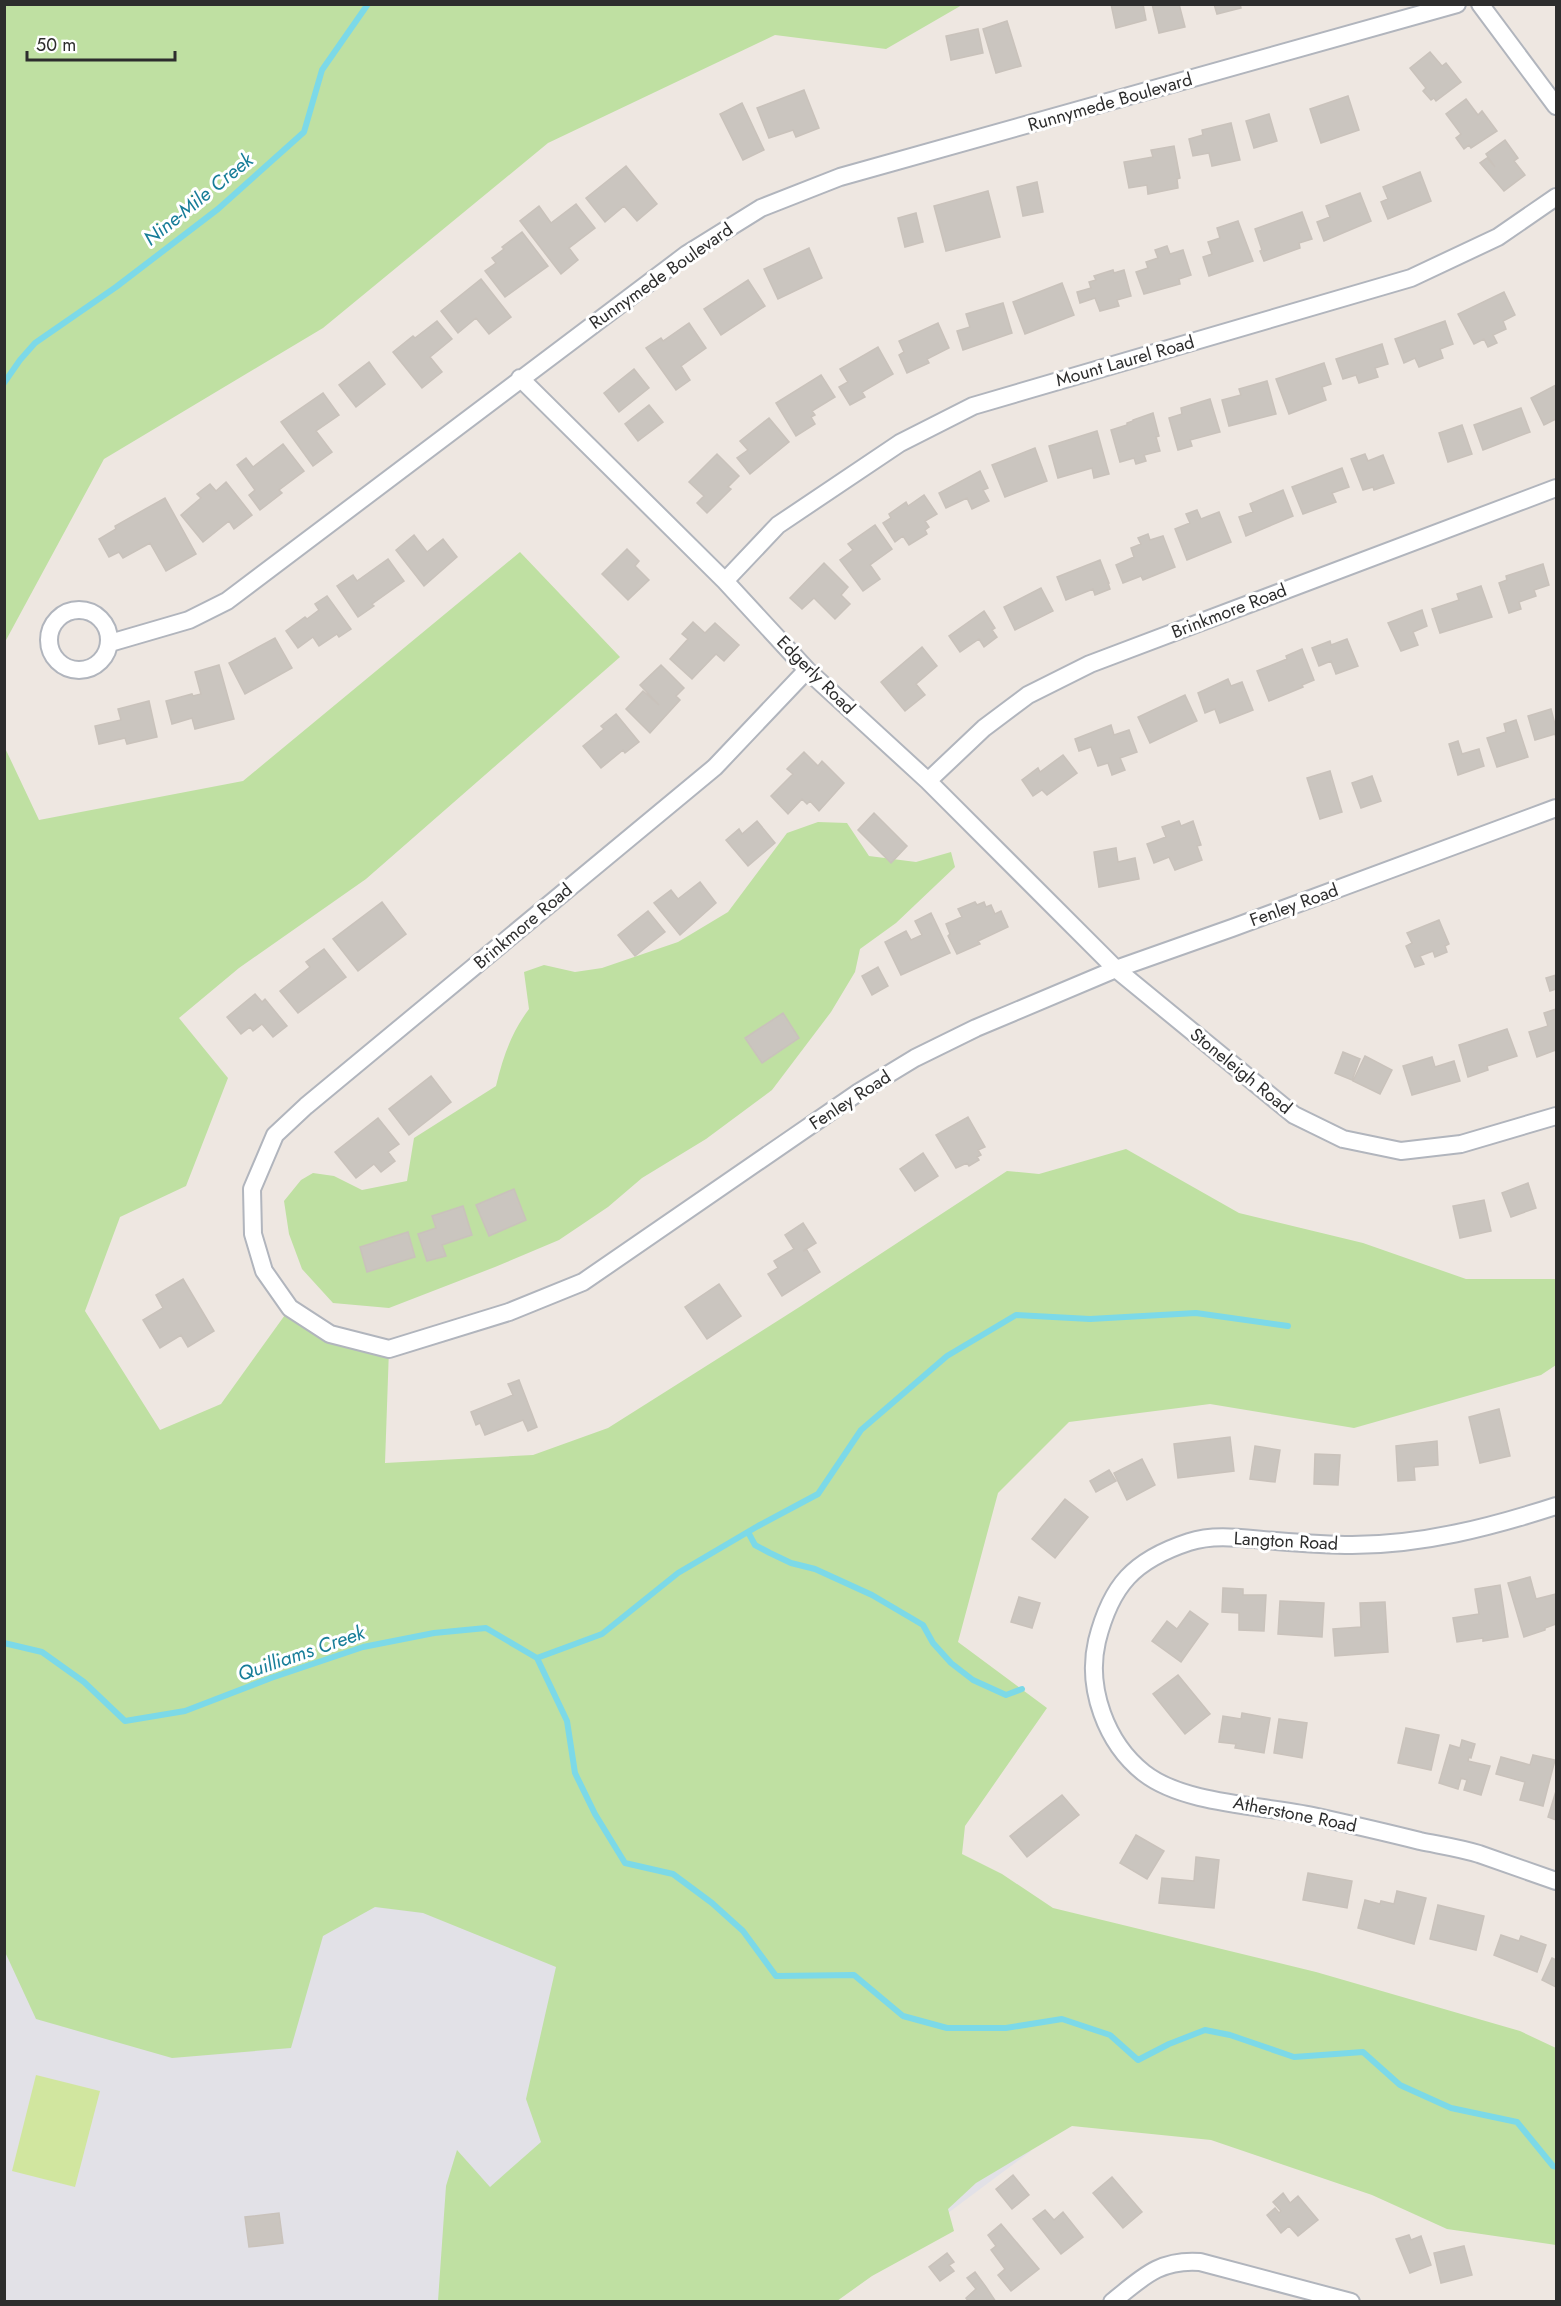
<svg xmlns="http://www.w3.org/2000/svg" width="1561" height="2306" font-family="Jost,sans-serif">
	<rect width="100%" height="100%" fill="#eee7e1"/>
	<path fill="#e2e1e7" d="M4,1554L1031,2151L830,2301H5Z"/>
	<path fill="#bfe0a2" d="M5,4H962V5L886,49L775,35L548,143L323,328L104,459L5,642Z
		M520,552L620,657L366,879L239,968L179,1018L228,1078L186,1186L120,1217L85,1311L160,1430L221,1404L290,1308L330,1334L389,1349L385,1463L533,1455L608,1428L801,1306L1007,1171L1039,1174L1126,1149L1239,1213L1363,1243L1466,1279H1556V1365L1541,1375L1354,1428L1210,1404L1069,1422L998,1493L958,1642L1047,1708L965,1826L962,1854L1002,1874L1053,1908L1316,1972L1520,2031L1556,2048V2245L1447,2229L1372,2195L1211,2140L1072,2126L976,2183L948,2209L954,2231L872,2276L837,2301H438L446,2186L457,2150L490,2187L541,2142L526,2099L556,1967L423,1913L375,1907L323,1936L291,2048L172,2058L36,2019L5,1952V748L39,820L243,781Z
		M818,822L847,823L869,856L916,862L951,852L955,867L896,923L860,949L855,972L831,1012L772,1090L706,1139L642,1178L608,1207L559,1240L495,1267L389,1308L333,1303L302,1269L289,1234L284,1201L301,1180L313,1173L334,1176L362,1190L407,1181L414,1138L496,1086C503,1057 511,1033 529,1009L524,972L544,965L575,972L602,968L678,942L728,912L787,833Z"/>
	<path fill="#d1e69f" d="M36,2075L100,2091L75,2187L12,2171Z"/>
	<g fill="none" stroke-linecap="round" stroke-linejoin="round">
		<path stroke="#7cd9e8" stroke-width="6" d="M4,383L20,360L35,343L116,287L218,209L304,132L322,70L368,4
			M748,1532L755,1545L770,1553L791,1563L815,1569L872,1595L923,1625L933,1643L951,1663L973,1680L1006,1695L1022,1689
			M4,1643L42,1652L84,1682L125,1721L185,1711L271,1678L363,1647L434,1633L486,1628L537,1658L567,1721L575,1773L595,1814L625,1863L673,1874L712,1903L743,1931L776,1976L854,1975L903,2016L947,2028H1006L1062,2019L1110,2035L1138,2060L1169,2044L1205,2030L1230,2035L1294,2057L1363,2052L1400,2085L1451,2108L1517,2122L1553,2166L1556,2167
			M537,1658L602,1634L678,1573L758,1526L818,1494L861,1430L947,1356L1016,1315L1090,1319L1196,1313L1288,1326"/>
	</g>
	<path fill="#cac5bf" stroke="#c9c2bb" stroke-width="1.5" d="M1111,4H1143L1146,20L1116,28Z
		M1152,4H1179L1185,27L1159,33Z
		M1214,4H1240L1241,8L1217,14Z
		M1007,21L1021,66L996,73L983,29Z
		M978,29L983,53L951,60L946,36Z
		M1430,52L1442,66L1446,63L1461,82L1436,101L1434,98L1431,100L1423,91L1426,88L1410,68Z
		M804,90L819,128L796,137L793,130L769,138L757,108Z
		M1348,96L1359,130L1321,143L1310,109Z
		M1466,99L1478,115L1482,111L1497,131L1471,148L1469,145L1464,149L1456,138L1461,134L1446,114Z
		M742,103L764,150L743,160L720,114Z
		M1269,114L1277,141L1254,148L1246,121Z
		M1231,123L1240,160L1212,166L1209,153L1193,156L1189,139L1203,135L1202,130Z
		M1505,140L1518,158L1514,161L1525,175L1504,191L1480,163L1487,158L1495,167L1486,154Z
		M1174,146L1180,178L1177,179L1178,188L1148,194L1147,185L1129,188L1124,162L1153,157L1151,150Z
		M626,166L657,204L637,221L624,206L605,222L586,198Z
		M1420,172L1431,201L1388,219L1381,202L1388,199L1383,187Z
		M1037,182L1043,212L1023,216L1017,187Z
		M988,191L1000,237L946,251L934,206Z
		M1360,193L1371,221L1324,241L1317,222L1330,217L1326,206Z
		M576,204L595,228L569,248L578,260L561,274L520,221L539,206L551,223Z
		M1302,212L1312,239L1299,243L1300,248L1264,261L1260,251L1262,250L1255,229Z
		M916,213L923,242L905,247L898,218Z
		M1238,221L1253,261L1209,276L1203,257L1212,254L1208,242L1220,238L1217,228Z
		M522,232L548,266L505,297L485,271L496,263L492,258L504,249L502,247Z
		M1167,246L1170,254L1183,250L1191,275L1179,279L1180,284L1144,294L1136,272L1148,268L1146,262L1158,258L1155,250Z
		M809,248L822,278L778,299L764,269Z
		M1113,270L1114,273L1124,270L1131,296L1117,300L1119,306L1100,311L1095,298L1080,303L1077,292L1091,288L1089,282L1096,280L1094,276Z
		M481,279L511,317L489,334L476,318L458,333L441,311Z
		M748,280L765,306L721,335L704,309Z
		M1062,283L1074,315L1025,334L1013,302Z
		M1504,292L1515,315L1503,321L1506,329L1493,335L1497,343L1488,347L1484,339L1474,344L1458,314Z
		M1003,303L1012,333L963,350L957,331L970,327L966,314Z
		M437,321L452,339L430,357L442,372L422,388L393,352L413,336L415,338Z
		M1445,321L1453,344L1440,349L1443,358L1419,367L1415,358L1404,363L1395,339Z
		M689,323L706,348L681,366L690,380L676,390L646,348L661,338L663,341Z
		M938,323L949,348L927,359L929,363L907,373L899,355L904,352L899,341Z
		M1382,344L1388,364L1375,368L1378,377L1359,383L1356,375L1343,379L1336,359Z
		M878,347L893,374L862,392L865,397L850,405L839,387L848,382L840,369Z
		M369,362L385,384L356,407L339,385Z
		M1324,363L1331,384L1322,387L1326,400L1289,414L1276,379Z
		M634,369L649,388L619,412L604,393Z
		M821,375L835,397L812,411L815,415L811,417L815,424L796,436L776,403Z
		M1267,381L1276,414L1229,426L1222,400L1241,395L1239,389Z
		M1556,385V419L1544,425L1531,398Z
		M323,393L339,415L316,431L332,452L313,466L281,422Z
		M1210,399L1220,432L1190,440L1192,446L1178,450L1169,418L1182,414L1181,408Z
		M649,405L663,422L638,441L625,424Z
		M1521,408L1530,432L1483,450L1474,425Z
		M1153,413L1159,436L1156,437L1160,451L1144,455L1146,461L1136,464L1134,458L1120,462L1111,430L1127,425V423L1133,421V420Z
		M769,418L789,442L750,474L737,458L748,450L740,441Z
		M1462,425L1472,454L1448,462L1439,433Z
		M1097,431L1109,474L1094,478L1092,468L1058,478L1049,446Z
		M283,444L304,471L279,490L282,493L260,510L249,495L255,490L237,465L246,458L253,467Z
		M1035,448L1047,481L1005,497L992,465Z
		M717,454L739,476L728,487L731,489L707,513L697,503L704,496L689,482Z
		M1365,454L1368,461L1383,455L1394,483L1374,490L1373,487L1363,490L1351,459Z
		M1342,468L1349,487L1332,493L1336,502L1303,514L1292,487Z
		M980,471L988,488L983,490L989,501L972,509L967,498L946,508L939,493Z
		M226,482L252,515L234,529L229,521L203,542L181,515L201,498L197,494L210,484L216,491Z
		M1283,490L1293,516L1246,536L1239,517L1253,512L1250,504Z
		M924,495L937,514L925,521L929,527L925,530L927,534L909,545L903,536L895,542L883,523L891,518L889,514L906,502L908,506Z
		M165,498L196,554L166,571L150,543L123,558L119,552L109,557L99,539L116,529L115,526Z
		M1197,510L1201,519L1219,512L1231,542L1187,560L1175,529L1190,523L1186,514Z
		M875,525L892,549L870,565L880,579L863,591L840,560L853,550L848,544Z
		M1148,534L1150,540L1163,536L1175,567L1143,580L1141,576L1123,583L1116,565L1134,557L1131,548L1141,544L1138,538Z
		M414,535L427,552L443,539L457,557L424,586L396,550Z
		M627,549L639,561L635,566L649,580L628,600L602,574Z
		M388,559L404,581L372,604L374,606L358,617L337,586L353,575L357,581Z
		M1100,560L1109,583H1108L1110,589L1095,595L1093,589L1066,600L1057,577Z
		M824,563L848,587L841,595L850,604L835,619L814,598L802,609L790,598Z
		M1543,564L1549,585L1534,590L1536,596L1519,602L1521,609L1509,613L1499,583L1507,580L1506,576Z
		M1481,586L1492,617L1440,633L1432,609L1459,600L1457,594Z
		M1041,588L1053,611L1015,630L1004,607Z
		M327,596L351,629L339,637L337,634L319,646L313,637L298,648L286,631L305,617L307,619L319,610L315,604Z
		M1422,610L1427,626L1413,632L1418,645L1401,651L1388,623Z
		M984,611L995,628L992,630L997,637L984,647L979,639L960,652L949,636Z
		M693,622L705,633L715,623L739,645L724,661L716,654L692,679L670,659L688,639L682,634Z
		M275,638L292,668L245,694L229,663Z
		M1347,639L1358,666L1336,674L1331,661L1319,666L1312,648L1330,641L1331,645Z
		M922,647L937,666L916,684L925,695L905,711L881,682Z
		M1302,649L1314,680L1302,685L1303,687L1269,701L1257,671L1287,659L1286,656Z
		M219,665L234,719L195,729L192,718L172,724L166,701L192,694L193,696L201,694L195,672Z
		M661,665L684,688L676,696L680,700L650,733L626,709L643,691L659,705L640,685Z
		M1228,679L1231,686L1242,682L1253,710L1220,723L1215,709L1205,713L1198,693Z
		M1185,695L1197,721L1150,743L1138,717Z
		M149,701L157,737L127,744L125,738L99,744L95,726L121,720L118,709Z
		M1551,709L1556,728V738L1555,734L1535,740L1528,716Z
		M616,714L639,742L625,753L623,750L601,768L583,746L604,729L601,726Z
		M1516,720L1528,757L1497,767L1487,738L1506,732L1504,724Z
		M1111,725L1114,735L1129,730L1137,752L1120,758L1125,770L1112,775L1108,763L1098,766L1091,747L1079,751L1075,739Z
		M1458,741L1462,754L1479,749L1484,766L1458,775L1449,744Z
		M804,752L818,766L822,761L844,783L819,811L810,801L807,804L802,799L788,814L771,796L793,774L787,769Z
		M1063,755L1077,773L1047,795L1042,790L1033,796L1022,780L1038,768L1040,772Z
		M1330,771L1342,812L1320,819L1307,778Z
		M1372,776L1381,801L1361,808L1352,783Z
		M874,813L907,846L891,863L858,830Z
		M757,821L775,843L748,866L726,840L739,829L742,834Z
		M1179,821L1181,826L1193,821L1201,845L1197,846L1202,860L1175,870L1169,857L1154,863L1147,844L1166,837L1162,827Z
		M1116,848L1118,862L1135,858L1139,879L1099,887L1094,852Z
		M700,882L716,903L680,935L654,903L671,890L678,899Z
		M382,902L406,934L358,971L333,939Z
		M975,902L977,905L984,902L986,907L991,905L995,914L1001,911L1008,927L978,941L980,944L957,954L948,936L950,934L946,924L962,917L958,909Z
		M648,911L665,932L635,956L618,935Z
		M931,913L950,953L901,975L885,942L906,931L911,940L922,935L915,921Z
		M1439,920L1449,944L1445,946L1447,952L1435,957L1433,951L1420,956L1424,964L1415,967L1406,946L1412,943L1407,933Z
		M324,949L346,977L298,1013L280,991L310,967L306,962Z
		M878,967L888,986L872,995L862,976Z
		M1556,975V989L1550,991L1546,978Z
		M255,994L262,1002L265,999L287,1026L273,1037L262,1024L253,1031L250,1027L241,1034L227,1017Z
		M1556,1009V1050L1537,1057L1529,1032L1548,1026L1544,1013Z
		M783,1013L799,1038L762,1063L745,1038Z
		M1507,1029L1517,1056L1487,1066L1488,1070L1468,1077L1459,1045Z
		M1343,1052L1360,1059L1352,1080L1335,1073Z
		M1365,1056L1392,1070L1380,1094L1353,1081Z
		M1432,1057L1435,1067L1454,1061L1460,1081L1412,1095L1403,1066Z
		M431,1076L451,1102L409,1135L389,1109Z
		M968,1117L985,1147L978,1150L981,1155L977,1157L979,1160L969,1166L967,1163L956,1168L936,1135Z
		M378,1118L399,1144L388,1152L395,1161L381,1172L374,1164L356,1178L335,1152Z
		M923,1153L938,1176L915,1191L900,1169Z
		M1528,1183L1536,1208L1511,1217L1502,1193Z
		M514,1189L526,1220L489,1236L476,1205Z
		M1484,1200L1491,1231L1460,1238L1453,1206Z
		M463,1206L472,1235L442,1245L446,1256L427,1261L418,1234L436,1228L432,1216Z
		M803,1223L816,1243L803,1251L807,1250L820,1272L782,1296L768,1274L778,1268L774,1261L794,1249L785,1235Z
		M408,1232L415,1257L367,1272L360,1247Z
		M183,1279L214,1331L188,1347L181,1335L160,1348L143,1320L163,1308L156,1295Z
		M719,1284L741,1316L707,1339L685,1307Z
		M519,1380L537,1427L528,1431L523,1420L485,1435L480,1423L476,1425L471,1412L513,1395L508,1384Z
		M1499,1409L1510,1456L1480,1463L1469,1417Z
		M1230,1437L1234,1471L1178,1478L1174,1444Z
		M1437,1441L1438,1465L1414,1467L1415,1480L1398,1481L1396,1446Z
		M1255,1446L1280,1450L1275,1482L1250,1479Z
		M1315,1454L1340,1455L1338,1485L1314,1484Z
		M1142,1459L1155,1485L1127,1500L1114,1473Z
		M1109,1470L1116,1481L1096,1492L1090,1481Z
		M1065,1499L1088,1517L1055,1558L1032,1539Z
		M1530,1577L1536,1599L1556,1594V1624L1545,1628V1630L1524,1637L1508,1583Z
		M1500,1585L1508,1637L1483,1641V1638L1457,1642L1453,1618L1479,1614L1475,1589Z
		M1223,1588L1243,1589V1595H1266L1264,1631L1239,1630V1613L1222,1612Z
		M1019,1597L1040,1603L1032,1628L1011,1622Z
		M1280,1601L1324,1603L1322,1637L1278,1634Z
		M1385,1602L1388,1652L1335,1656L1333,1629L1361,1627L1360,1603Z
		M1190,1611L1208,1624L1181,1662L1152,1641L1167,1621L1177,1629Z
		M1178,1675L1210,1714L1185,1734L1153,1694Z
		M1242,1713L1270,1718L1264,1753L1235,1748L1236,1744L1219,1742L1223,1716L1241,1719Z
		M1279,1719L1307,1723L1302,1758L1274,1753Z
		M1406,1728L1439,1735L1431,1770L1398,1763Z
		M1462,1740L1475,1744L1471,1758L1469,1757L1468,1761L1490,1766L1481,1795L1464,1790L1467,1780L1461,1778L1458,1789L1439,1783L1450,1745L1460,1748Z
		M1533,1755L1555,1760L1543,1806L1520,1800L1525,1782L1496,1774L1501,1757L1530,1765Z
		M1556,1791V1820L1548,1817Z
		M1062,1795L1079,1815L1027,1857L1010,1836Z
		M1136,1835L1164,1851L1147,1879L1120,1863Z
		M1196,1857L1219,1860L1214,1908L1159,1903L1162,1878L1194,1881Z
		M1308,1873L1352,1881L1347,1908L1303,1900Z
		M1397,1891L1426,1898L1414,1944L1358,1928L1365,1900L1380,1904L1381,1901L1394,1904Z
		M1438,1905L1484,1916L1476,1950L1430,1939Z
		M1501,1935L1519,1941L1521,1936L1546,1945L1537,1972L1494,1955Z
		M1552,1958L1556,1960V1987L1542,1980Z
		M1013,2175L1029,2195L1012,2209L996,2189Z
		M1112,2177L1142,2212L1123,2228L1093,2193Z
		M1283,2193L1290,2203L1298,2196L1318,2220L1298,2236L1289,2226L1281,2233L1267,2215L1275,2208L1279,2213L1281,2211L1273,2202Z
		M1045,2210L1054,2220L1063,2212L1083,2237L1061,2254L1033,2219Z
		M279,2213L283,2243L249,2247L245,2217Z
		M1001,2224L1039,2269L1011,2291L998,2275L1005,2269L991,2250L996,2246L988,2235Z
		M1409,2235L1411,2240L1421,2236L1431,2265L1410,2273L1396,2239Z
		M1464,2246L1472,2275L1441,2283L1434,2253Z
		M947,2253L954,2262L949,2265L954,2271L940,2281L929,2267Z
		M975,2272L986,2287L996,2302H969L966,2298L976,2289L967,2278Z"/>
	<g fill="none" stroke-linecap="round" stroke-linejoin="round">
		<defs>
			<path id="minor" d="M1480,4L1556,106
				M520,378L725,581L807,670L928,781L1116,969L1294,1115L1343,1139L1401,1151L1461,1144L1556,1116
				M725,581L778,525L900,443L973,406L1411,278L1498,237L1556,197
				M49 640a30 30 0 1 1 60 0a30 30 0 1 1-60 0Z
				M110,643L189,620L227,601L687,254L761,208L840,177L1457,4
				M807,670L715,767L306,1106L275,1135L252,1189L253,1234L264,1271L290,1308L330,1334L389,1349L509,1312L583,1282L859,1092L915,1058L976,1028L1116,969L1232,928L1556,808
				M928,781L984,728L1028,695L1090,664L1556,488
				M1556,1506C1491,1527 1422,1545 1352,1545C1327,1545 1301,1543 1276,1541C1247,1539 1216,1533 1189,1542C1134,1560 1111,1585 1097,1641C1086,1688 1106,1743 1144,1773C1185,1805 1263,1805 1313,1816C1349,1824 1384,1832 1420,1841C1439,1845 1460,1848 1479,1854C1505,1863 1531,1872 1556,1881
				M1112,2302C1142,2278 1159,2259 1200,2262L1351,2302"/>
		</defs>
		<use href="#minor" stroke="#b1b5bd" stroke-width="20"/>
		<use href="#minor" stroke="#fff" stroke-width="16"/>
	</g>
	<g text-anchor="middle" stroke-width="6" stroke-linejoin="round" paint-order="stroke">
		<g font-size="18" fill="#2d2d2d" stroke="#fff">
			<text transform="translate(1110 102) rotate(-16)" y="6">Runnymede Boulevard</text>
			<text transform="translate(661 276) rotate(-35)" y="6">Runnymede Boulevard</text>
			<text transform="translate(1125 361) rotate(-16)" y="6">Mount Laurel Road</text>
			<text transform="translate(1229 611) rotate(-21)" y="6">Brinkmore Road</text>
			<text transform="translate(816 675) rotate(45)" y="6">Edgerly Road</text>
			<text transform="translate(1294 905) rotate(-20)" y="6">Fenley Road</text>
			<text transform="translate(523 926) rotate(-40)" y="6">Brinkmore Road</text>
			<text transform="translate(1241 1071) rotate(39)" y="6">Stoneleigh Road</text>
			<text transform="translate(850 1100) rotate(-33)" y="6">Fenley Road</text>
			<text transform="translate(1286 1541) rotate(3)" y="6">Langton Road</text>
			<text transform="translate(1295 1814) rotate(11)" y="6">Atherstone Road</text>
		</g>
		<g font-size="20" font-style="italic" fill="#177d98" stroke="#fff">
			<text transform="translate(198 199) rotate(-39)" y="7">Nine-Mile Creek</text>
			<text transform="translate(301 1653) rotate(-19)" y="7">Quilliams Creek</text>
		</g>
	</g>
	<rect width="1561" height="2306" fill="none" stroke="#2d2d2d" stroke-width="12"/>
	<path d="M27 51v9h148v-9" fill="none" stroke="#2d2d2d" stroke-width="3"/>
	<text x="36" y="51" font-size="18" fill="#2d2d2d" stroke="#ffffff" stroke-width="4.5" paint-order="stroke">50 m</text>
</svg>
